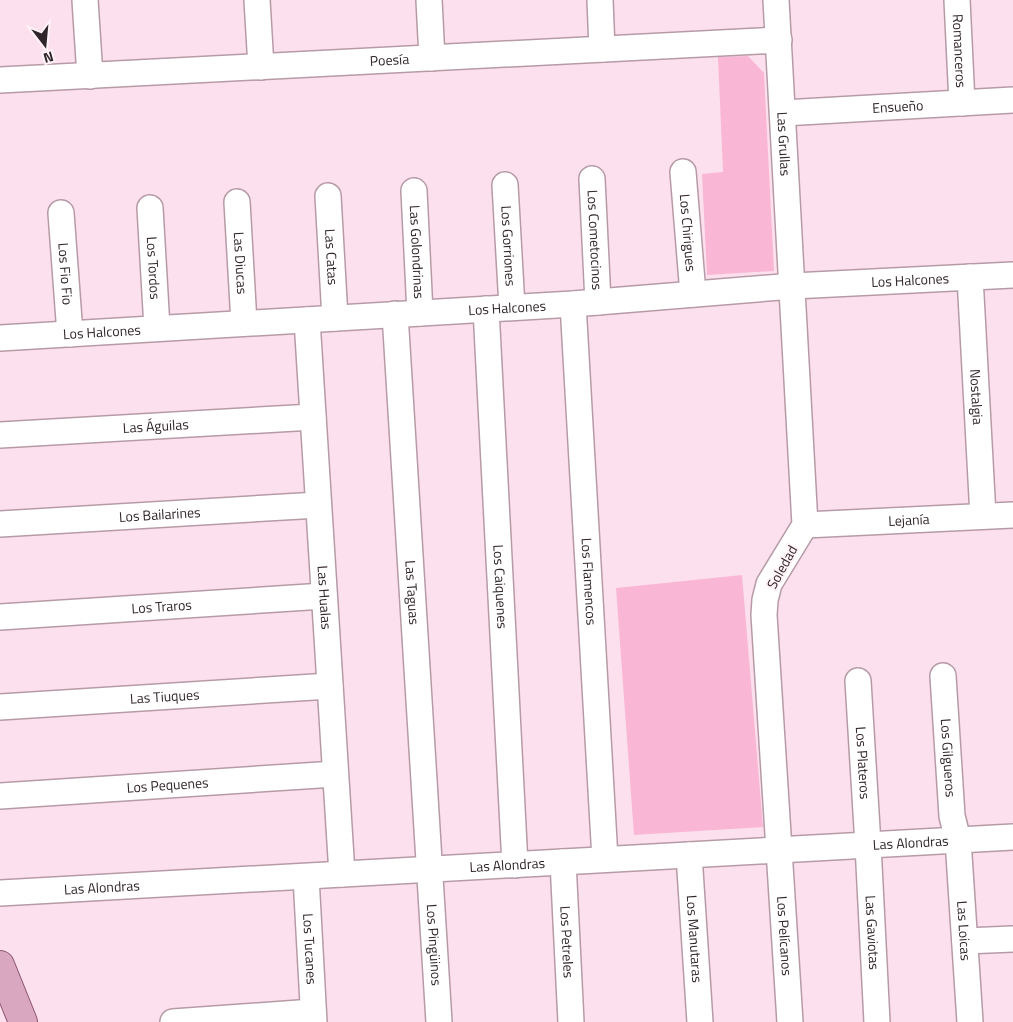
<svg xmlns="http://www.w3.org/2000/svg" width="1013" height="1022" font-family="'Titillium Web',sans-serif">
	<rect width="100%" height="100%" fill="#fde0ed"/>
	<path fill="#f9b7d5" d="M748,56L764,73L774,271L707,275L702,174L723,172L718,57Z
		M742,575L763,827L634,835L616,588Z"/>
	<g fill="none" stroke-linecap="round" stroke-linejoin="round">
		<defs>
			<g id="street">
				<path d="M85,0L90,76"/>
				<path d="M257,0L261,67"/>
				<path d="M429,0L432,58"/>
				<path d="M600,0L602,49"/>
				<path id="s1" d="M776,0L805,525L769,584L765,600L764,615L790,1022"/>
				<path id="s2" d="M957,0L962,103"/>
				<path id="s3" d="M0,80L779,40"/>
				<path id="s4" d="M783,113L1013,100"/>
				<path id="s5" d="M683,172L693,294"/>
				<path id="s6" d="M592,179L598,302"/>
				<path id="s7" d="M505,185L512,307"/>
				<path id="s8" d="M414,191L420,313"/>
				<path id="s9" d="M328,196L335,318"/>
				<path id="s10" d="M237,202L244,323"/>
				<path id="s11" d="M150,208L157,328"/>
				<path id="s12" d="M61,213L70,334"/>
				<path id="s13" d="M970,277L983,516"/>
				<path id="s14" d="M573,304L605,859"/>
				<path id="s15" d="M486,309L515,865"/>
				<path id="s16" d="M395,314L439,1022"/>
				<path id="s17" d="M307,320L342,874"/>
				<path id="s18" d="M0,338L573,304L793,286L1013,275"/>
				<path id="s19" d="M0,435L313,417"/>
				<path id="s20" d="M0,524L318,505"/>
				<path id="s21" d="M805,525L1013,515"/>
				<path id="s22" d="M0,617L324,596"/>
				<path id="s23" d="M943,676L952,816L958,840L970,1022"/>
				<path id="s24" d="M858,681L868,845L877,1022"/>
				<path id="s25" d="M0,707L330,686"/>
				<path id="s26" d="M0,796L335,774"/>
				<path id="s27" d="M689,855L700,1022"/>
				<path id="s28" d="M563,862L571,1022"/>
				<path id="s29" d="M306,877L314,1022"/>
				<path id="s30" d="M0,893L1013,837"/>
				<path d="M965,941L1013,939"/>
				<path d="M173,1022L313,1012"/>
			</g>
			<path id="primary" d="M0,965L23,1022"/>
		</defs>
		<use href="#street" stroke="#b69ba7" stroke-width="28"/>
		<use href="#primary" stroke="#8d5470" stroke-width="30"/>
		<use href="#street" stroke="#fff" stroke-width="25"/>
		<use href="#primary" stroke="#d9a8c0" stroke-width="28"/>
	</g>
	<g text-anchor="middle" stroke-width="4" stroke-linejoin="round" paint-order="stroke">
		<g font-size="14" fill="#30252a" stroke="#fff3f8">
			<text dy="5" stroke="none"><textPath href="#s2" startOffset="51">Romanceros</textPath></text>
			<text dy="5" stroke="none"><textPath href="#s3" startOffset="390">Poesía</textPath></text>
			<text dy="5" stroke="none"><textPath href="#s4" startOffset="115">Ensueño</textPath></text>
			<text dy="5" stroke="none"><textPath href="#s1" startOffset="144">Las Grullas</textPath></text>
			<text dy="5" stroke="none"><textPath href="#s5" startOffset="61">Los Chirigues</textPath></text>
			<text dy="5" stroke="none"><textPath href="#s6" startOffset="61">Los Cometocinos</textPath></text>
			<text dy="5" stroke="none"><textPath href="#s7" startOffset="61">Los Gorriones</textPath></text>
			<text dy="5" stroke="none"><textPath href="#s8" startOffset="61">Las Golondrinas</textPath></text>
			<text dy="5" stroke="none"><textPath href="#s9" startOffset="61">Las Catas</textPath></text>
			<text dy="5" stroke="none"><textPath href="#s10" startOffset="61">Las Diucas</textPath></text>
			<text dy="5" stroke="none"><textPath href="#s11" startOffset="60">Los Tordos</textPath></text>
			<text dy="5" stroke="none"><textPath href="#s12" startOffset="61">Los Fio Fio</textPath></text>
			<text dy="5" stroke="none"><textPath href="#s18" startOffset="912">Los Halcones</textPath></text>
			<text dy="5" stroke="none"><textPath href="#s18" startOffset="508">Los Halcones</textPath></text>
			<text dy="5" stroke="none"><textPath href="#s18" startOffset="102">Los Halcones</textPath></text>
			<text dy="5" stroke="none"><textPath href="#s13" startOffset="120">Nostalgia</textPath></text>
			<text dy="5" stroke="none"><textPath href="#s19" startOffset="156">Las Águilas</textPath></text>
			<text dy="5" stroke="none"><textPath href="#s20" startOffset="160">Los Bailarines</textPath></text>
			<text dy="5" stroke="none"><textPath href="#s21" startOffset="104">Lejanía</textPath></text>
			<text transform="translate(782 567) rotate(-61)" y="5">Soledad</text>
			<text dy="5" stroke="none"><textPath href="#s14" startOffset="278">Los Flamencos</textPath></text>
			<text dy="5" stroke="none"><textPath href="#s15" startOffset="278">Los Caiquenes</textPath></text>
			<text dy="5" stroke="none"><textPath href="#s16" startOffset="279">Las Taguas</textPath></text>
			<text dy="5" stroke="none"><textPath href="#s17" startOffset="278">Las Hualas</textPath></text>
			<text dy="5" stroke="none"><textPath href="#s22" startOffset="162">Los Traros</textPath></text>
			<text dy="5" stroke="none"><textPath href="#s25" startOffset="165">Las Tiuques</textPath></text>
			<text dy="5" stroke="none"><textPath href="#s23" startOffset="82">Los Gilgueros</textPath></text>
			<text dy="5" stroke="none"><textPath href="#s24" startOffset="82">Los Plateros</textPath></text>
			<text dy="5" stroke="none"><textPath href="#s26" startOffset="168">Los Pequenes</textPath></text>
			<text dy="5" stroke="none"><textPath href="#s30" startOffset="912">Las Alondras</textPath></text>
			<text dy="5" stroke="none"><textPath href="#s30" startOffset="508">Las Alondras</textPath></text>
			<text dy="5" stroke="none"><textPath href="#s30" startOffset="102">Las Alondras</textPath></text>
			<text dy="5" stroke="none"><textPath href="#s23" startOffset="256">Las Loicas</textPath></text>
			<text dy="5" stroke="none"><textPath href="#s24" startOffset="252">Las Gaviotas</textPath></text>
			<text dy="5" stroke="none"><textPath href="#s1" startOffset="948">Los Pelícanos</textPath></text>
			<text dy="5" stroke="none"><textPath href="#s27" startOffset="84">Los Manutaras</textPath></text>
			<text dy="5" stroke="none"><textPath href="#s28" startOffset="80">Los Petreles</textPath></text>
			<text dy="5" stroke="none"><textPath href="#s16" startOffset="632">Los Pingüinos</textPath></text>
			<text dy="5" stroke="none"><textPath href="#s29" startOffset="72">Los Tucanes</textPath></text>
		</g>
	</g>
	<g transform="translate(45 45) rotate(164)" stroke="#fff3f8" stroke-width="4" paint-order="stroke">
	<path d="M0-4L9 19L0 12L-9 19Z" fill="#30252a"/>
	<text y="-8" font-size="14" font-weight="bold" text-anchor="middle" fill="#30252a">N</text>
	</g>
</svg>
